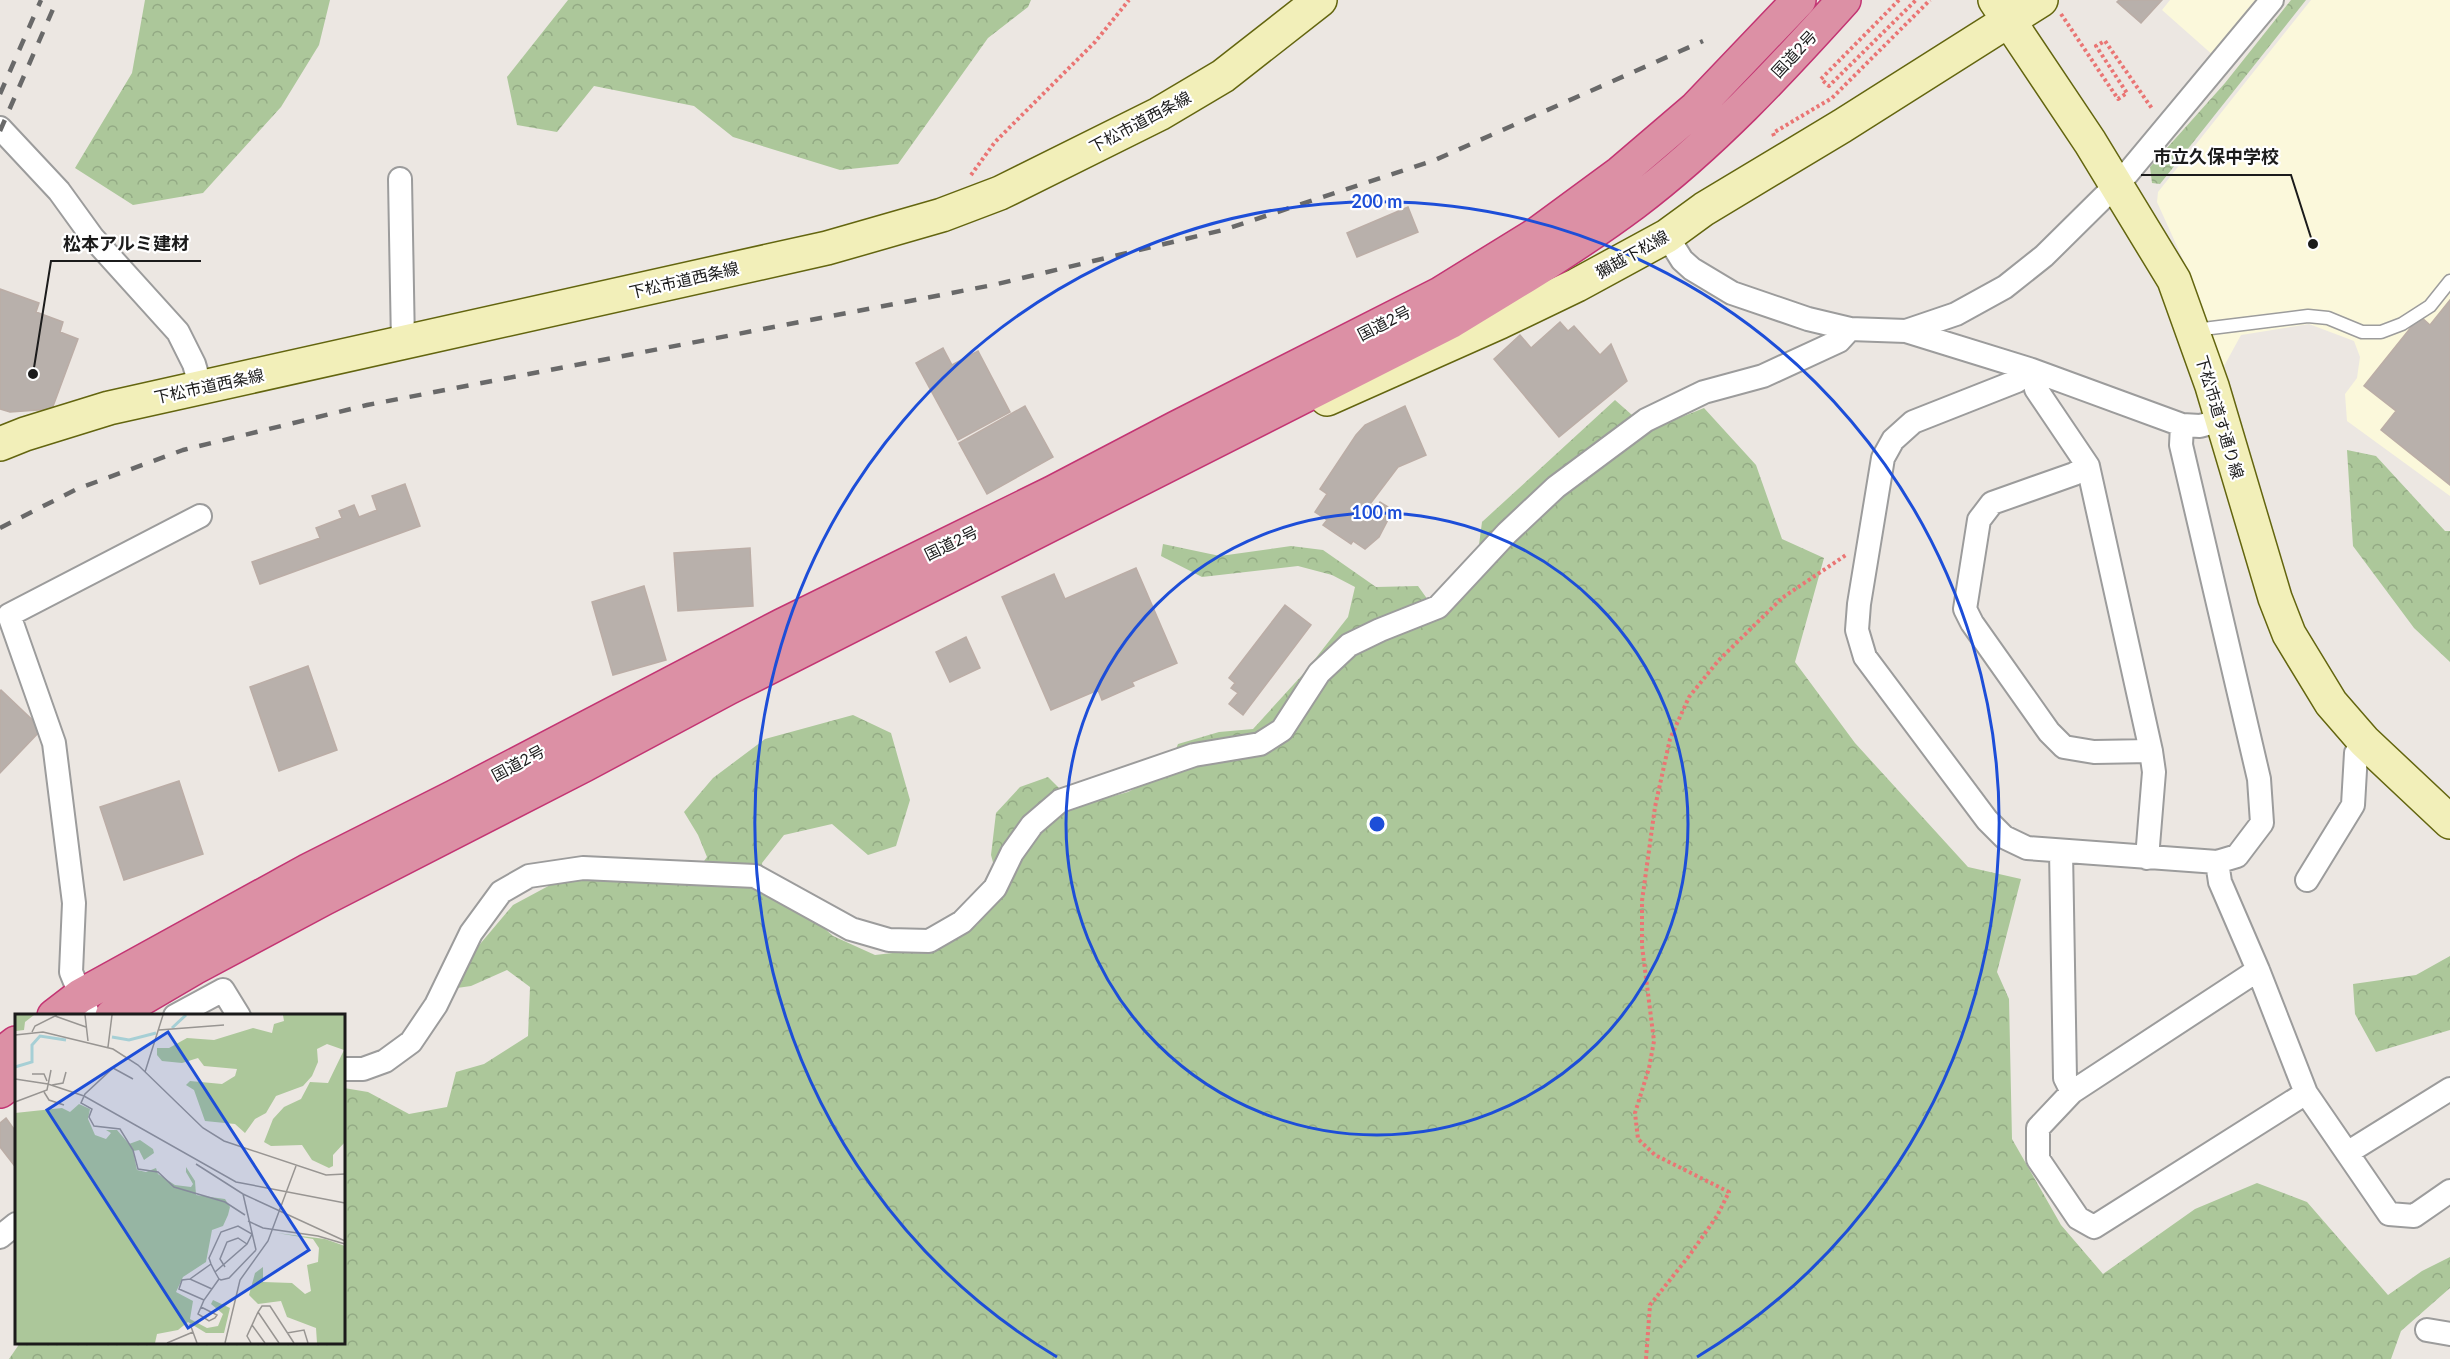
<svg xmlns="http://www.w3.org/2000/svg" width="2450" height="1359" font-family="Lato,'Noto Sans JP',sans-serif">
	<defs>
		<pattern id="forest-crowns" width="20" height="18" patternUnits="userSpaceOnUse" patternTransform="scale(1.5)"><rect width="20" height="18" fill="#acc79a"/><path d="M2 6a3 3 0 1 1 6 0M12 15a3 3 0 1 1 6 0" fill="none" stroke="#93aa84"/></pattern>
	</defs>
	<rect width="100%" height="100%" fill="#ece7e2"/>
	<path fill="#fbf8db" d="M2170,0H2259L2214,56L2162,10Z
		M2311,0H2450V496L2347,421L2345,394L2357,378L2360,357L2354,341L2309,324L2241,335L2223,368L2195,286L2157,202L2158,192Z"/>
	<path fill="url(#forest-crowns)" d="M145,0H330L319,45L281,107L203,193L133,205L75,168L132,73Z
		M568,0H1031L1028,7L988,38L898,164L840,170L733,137L694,106L594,86L557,132L517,125L507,77Z
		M2291,0H2306L2160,184L2152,183L2150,167L2225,83Z
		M1615,400L1649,430L1704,408L1756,465L1782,539L1824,558L1795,662L1855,743L1968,867L2021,879L1997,972L2009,999L2012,1139L2061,1225L2103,1274L2195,1209L2257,1183L2307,1202L2388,1295L2422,1271L2450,1257V1288L2401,1331L2391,1359H9L20,1343L344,1342V1088L368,1092L409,1114L447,1107L456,1072L484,1064L528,1036L530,987L507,970L471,986L457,988L475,950L513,905L554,883L626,876L690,880L707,857L698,835L684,812L713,778L765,739L853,715L891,733L910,800L896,846L868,855L832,824L784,835L762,863L765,890L804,910L833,936L875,955L936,948L977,925L1001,892L991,855L996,813L1020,787L1048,777L1077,806L1128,792L1167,772L1178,744L1219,732L1253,729L1304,673L1348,617L1355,587L1332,575L1298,566L1202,577L1161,556L1163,544L1220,556L1291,546L1323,550L1376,587L1418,586L1438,614L1475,575L1482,522Z
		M2347,450L2376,456L2445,531H2450V662L2414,628L2353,546Z
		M2450,956V1030L2376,1052L2355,1014L2353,984L2416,975Z"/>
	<path fill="#b8b0ab" stroke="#bbada6" stroke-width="1.5" d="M2119,0H2162L2141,23L2117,2Z
		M1408,207L1418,232L1357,257L1347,233Z
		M0,289L39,303L36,312L63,322L60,332L78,339L52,409L10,412L0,409Z
		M2450,300V485L2381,430L2396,411L2364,386L2420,316L2430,325Z
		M1560,322L1568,331L1574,326L1600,355L1611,344L1627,381L1559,437L1494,359L1520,335L1531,348Z
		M943,348L952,365L978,351L1010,412L958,440L916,363Z
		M1025,406L1053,457L987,494L959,443Z
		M1405,406L1426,455L1398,467L1370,504L1377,508L1380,502L1393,510L1379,537L1365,549L1353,541L1351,544L1323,525L1327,520L1315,512L1327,494L1320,489L1356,435L1365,425Z
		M405,484L420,526L260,584L252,562L320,538L316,528L342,518L339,511L354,505L359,517L377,510L372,496Z
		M750,548L753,606L678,611L674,553Z
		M1136,568L1177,663L1132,682L1134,686L1102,700L1098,690L1051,710L1002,597L1054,574L1065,599Z
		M644,586L666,660L613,675L592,602Z
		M1285,605L1311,625L1243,715L1229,704L1238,693L1231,688L1235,683L1229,678Z
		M966,637L980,668L950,682L936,652Z
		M308,666L337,750L279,771L250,687Z
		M1,690L42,729L0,773V691Z
		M179,781L203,854L124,880L100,807Z
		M6,1118L16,1132V1163L14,1165L0,1147V1123Z"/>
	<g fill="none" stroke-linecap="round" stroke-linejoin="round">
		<defs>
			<path id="lane" d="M2195,330L2308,316L2328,318L2362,332H2381L2402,324L2430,306L2450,281"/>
			<path id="street" d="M0,128L59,191L93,238L178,332L194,364L201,388
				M400,179L403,344
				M1667,236L1682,260L1692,269L1732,293L1808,319L1850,329L1906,331L2032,370L2182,425L2200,426L2222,420
				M1906,331L1956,314L2005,287L2044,256L2127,174L2272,0
				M2088,466L2074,474L1992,503L1979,520L1965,609L1972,623L2049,732L2064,747L2094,752L2151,751
				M2061,851L2065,1078L2072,1092
				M2147,858L2154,772L2151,751L2088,466L2036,389L2032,370L2017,381L1913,422L1893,440L1883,458L1859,604L1857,630L1865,657L1987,820L2004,837L2027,848L2217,862L2237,856L2262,823L2259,779L2181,445L2182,425
				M2217,862L2220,882L2258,970L2306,1093L2389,1214L2414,1216L2450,1191
				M2307,880L2353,805L2356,753L2364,741
				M2258,970L2072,1092L2038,1128V1159L2078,1218L2094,1227L2306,1093
				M89,1016L71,972L74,903L54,743L9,615L200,516
				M175,1016L223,990L239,1016
				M344,1069H363L385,1061L411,1042L436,1005L471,933L501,892L529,876L583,868L755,876L851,929L889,940L929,941L962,922L995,888L1012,853L1032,825L1060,801L1194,755L1260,744L1282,730L1319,673L1349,645L1380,630L1438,607L1507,533L1556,487L1646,420L1704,392L1763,376L1839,341L1850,329
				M2347,1153L2450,1089
				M0,1237L16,1224
				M2427,1330L2450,1334"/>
			<path id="secondary" d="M1995,0L2090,142L2174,280L2212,386L2275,598L2289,634L2331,703L2364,741L2450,822
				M1327,399L1500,322L1577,285L1667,236L1704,209L1842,126L2041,0
				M0,444L25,434L109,408L827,248L942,215L1000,193L1159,114L1223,76L1320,0"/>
			<path id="highway" d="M54,1016L80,996L309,870L454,797L781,626L1052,493L1176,428L1440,294L1537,234L1620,173L1696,108L1799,0
				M112,1016L194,968L323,899L584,765L728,688L1450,322C1513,284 1575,247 1634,203C1712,144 1779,72 1844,0
				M0,1055L16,1043
				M0,1091L16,1079"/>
		</defs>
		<use href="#lane" stroke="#9c9c9c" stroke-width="15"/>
		<use href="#street" stroke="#9c9c9c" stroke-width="26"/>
		<use href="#secondary" stroke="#63650f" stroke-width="36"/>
		<use href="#highway" stroke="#c33573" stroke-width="36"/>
		<path stroke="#ea7574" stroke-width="4" stroke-dasharray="3 3" stroke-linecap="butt" d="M1899,0L1821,79L1829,86L1916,0
			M2061,14L2118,99L2127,93L2096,46L2105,41L2153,110
			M1774,136L1773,133L1832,98L1930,0
			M971,175L995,142L1095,42L1129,0
			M1646,1359L1650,1305L1689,1256L1717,1216L1729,1192L1655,1155L1638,1139L1635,1113L1649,1068L1654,1041L1642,946V901L1655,807L1670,739L1689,697L1718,661L1782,598L1846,555"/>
		<use href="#lane" stroke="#fff" stroke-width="12"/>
		<use href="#street" stroke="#fff" stroke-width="22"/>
		<use href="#secondary" stroke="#f2efb9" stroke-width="33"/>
		<use href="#highway" stroke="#dc90a5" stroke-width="33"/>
		<path stroke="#696969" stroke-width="4.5" stroke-dasharray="12 12" stroke-linecap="butt" d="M0,94L41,0
			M0,131L57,0
			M0,528L77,489L183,450L367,405L993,285L1223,230L1435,160L1703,41"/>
	</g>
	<g fill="none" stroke="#1d4ed8" stroke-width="3">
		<circle cx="1377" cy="824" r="311"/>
		<path d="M1057 1357A622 622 0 1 1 1697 1357"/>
	</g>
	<g text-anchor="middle" stroke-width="4.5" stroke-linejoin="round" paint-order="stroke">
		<g font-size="16" fill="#1b1b1b" stroke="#fff">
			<text transform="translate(1794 54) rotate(-47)" y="6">国道2号</text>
			<text transform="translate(1140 122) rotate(-28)" y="6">下松市道西条線</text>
			<text transform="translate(1632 254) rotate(-29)" y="6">獺越下松線</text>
			<text transform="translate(684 280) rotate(-13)" y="6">下松市道西条線</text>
			<text transform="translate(1384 323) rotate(-27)" y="6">国道2号</text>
			<text transform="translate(209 386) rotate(-12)" y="6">下松市道西条線</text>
			<text transform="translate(2220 417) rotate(73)" y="6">下松市道す通り線</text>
			<text transform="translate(951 543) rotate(-26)" y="6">国道2号</text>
			<text transform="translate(518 763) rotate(-28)" y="6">国道2号</text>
		</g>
	</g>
	<g transform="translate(15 1014)">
		<rect width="330" height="330" fill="#ece7e2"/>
		<path d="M0,1H19L10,8L9,16L1,17ZM268,1H330V128L318,141V152L314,154L297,146L287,131L256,132L249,128L258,105L269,93L286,85L295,68L313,69L329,36L312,30L302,35L303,48L297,62L288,72L261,82L251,99L240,105L230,119L220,110L190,107L179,76L171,71L175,67L207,70L220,62L222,55L189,52L183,44L167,49L147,47L142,41V34H154L172,24L199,26L238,14L257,19L259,10L269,7ZM64,90L75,95L73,105L80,121L91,125L96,119L91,116H102L114,130L125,126L138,135L139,139L129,146L124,136L118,137L122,156L131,158L141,154L143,160L160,171L176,173L178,170L171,158V153L180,167L181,181L210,185L215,193L213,201L208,212L197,216L191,248L168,263L161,278L178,287L175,305L192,314L203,312L208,300L196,290L198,286L215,294L209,319H191L173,308L163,316L142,320L140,329H0V99L47,94L55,98ZM262,219L310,225L330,232V329H302L301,314L272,303L266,287L243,290L234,281L240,259L248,253V268L277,269L290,280L296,277L292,251L303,248L304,234L298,225Z" fill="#acc79a"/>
		<path fill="none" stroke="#a6cfd5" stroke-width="3" d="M157,14L171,1M97,23L114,26L141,19M0,53L17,48V31L25,22L51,26"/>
		<path fill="none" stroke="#989592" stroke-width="1.5" d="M70,1L73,27M40,2L71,13M144,16L209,11M17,18L20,12L42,1M0,21L28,18L98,35L123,51L188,114L209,127L311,161L330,160M93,33L97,1M130,58L148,1M17,60H29L32,67M0,65L33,70L69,82L221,168L330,189M118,65L98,54L70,80L66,89L77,95L74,103L79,112L105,115L118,136L123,155L143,158L159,173L210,188L230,201M37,71L48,69L51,58M29,78L34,86L49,91M0,88L32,76L36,56M181,150L228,180L330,227M228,180L241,236M233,207L248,214L303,222L330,230M210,253L205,245L212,228L223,224L232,230M200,258L232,230L237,220L223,212L206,218L194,244L196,250L200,258L204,265L206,266L214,264L241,236M175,265L196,250M189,286L164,275L167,266L175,265L197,275M186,293L202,301L200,304L194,307L183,300L189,286L204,265M243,298L264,329M175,310L182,329M237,311L250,329M272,319L289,316L293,329M152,329L178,318M210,329L225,266L253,227L281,152M236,329L232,322L243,298L247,292H255L279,329"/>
		<path fill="#1d4ed8" fill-opacity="0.15" stroke="#1d4ed8" stroke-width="3" d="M153,18L294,236L173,314L32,96Z"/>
		<rect width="330" height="330" fill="none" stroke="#1b1b1b" stroke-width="3"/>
	</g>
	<circle cx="1377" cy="824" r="9" fill="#1d4ed8" stroke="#fff" stroke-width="3"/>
	<g font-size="18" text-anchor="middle" font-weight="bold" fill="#1d4ed8" stroke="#fff" stroke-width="4.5" stroke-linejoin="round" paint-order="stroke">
		<text x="1377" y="208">200 m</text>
		<text x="1377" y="519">100 m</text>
	</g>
	<path fill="none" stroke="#1b1b1b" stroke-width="2" d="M2313 244L2291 175H2141M33 374L51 261H201"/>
	<g fill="#1b1b1b" stroke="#fff" stroke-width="2">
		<circle cx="2313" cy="244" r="6"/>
		<circle cx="33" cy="374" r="6"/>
	</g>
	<g font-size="18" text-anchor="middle" font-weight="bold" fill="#1b1b1b" stroke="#fff" stroke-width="4.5" stroke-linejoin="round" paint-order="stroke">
		<text x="2216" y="163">市立久保中学校</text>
		<text x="126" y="250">松本アルミ建材</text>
	</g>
</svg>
